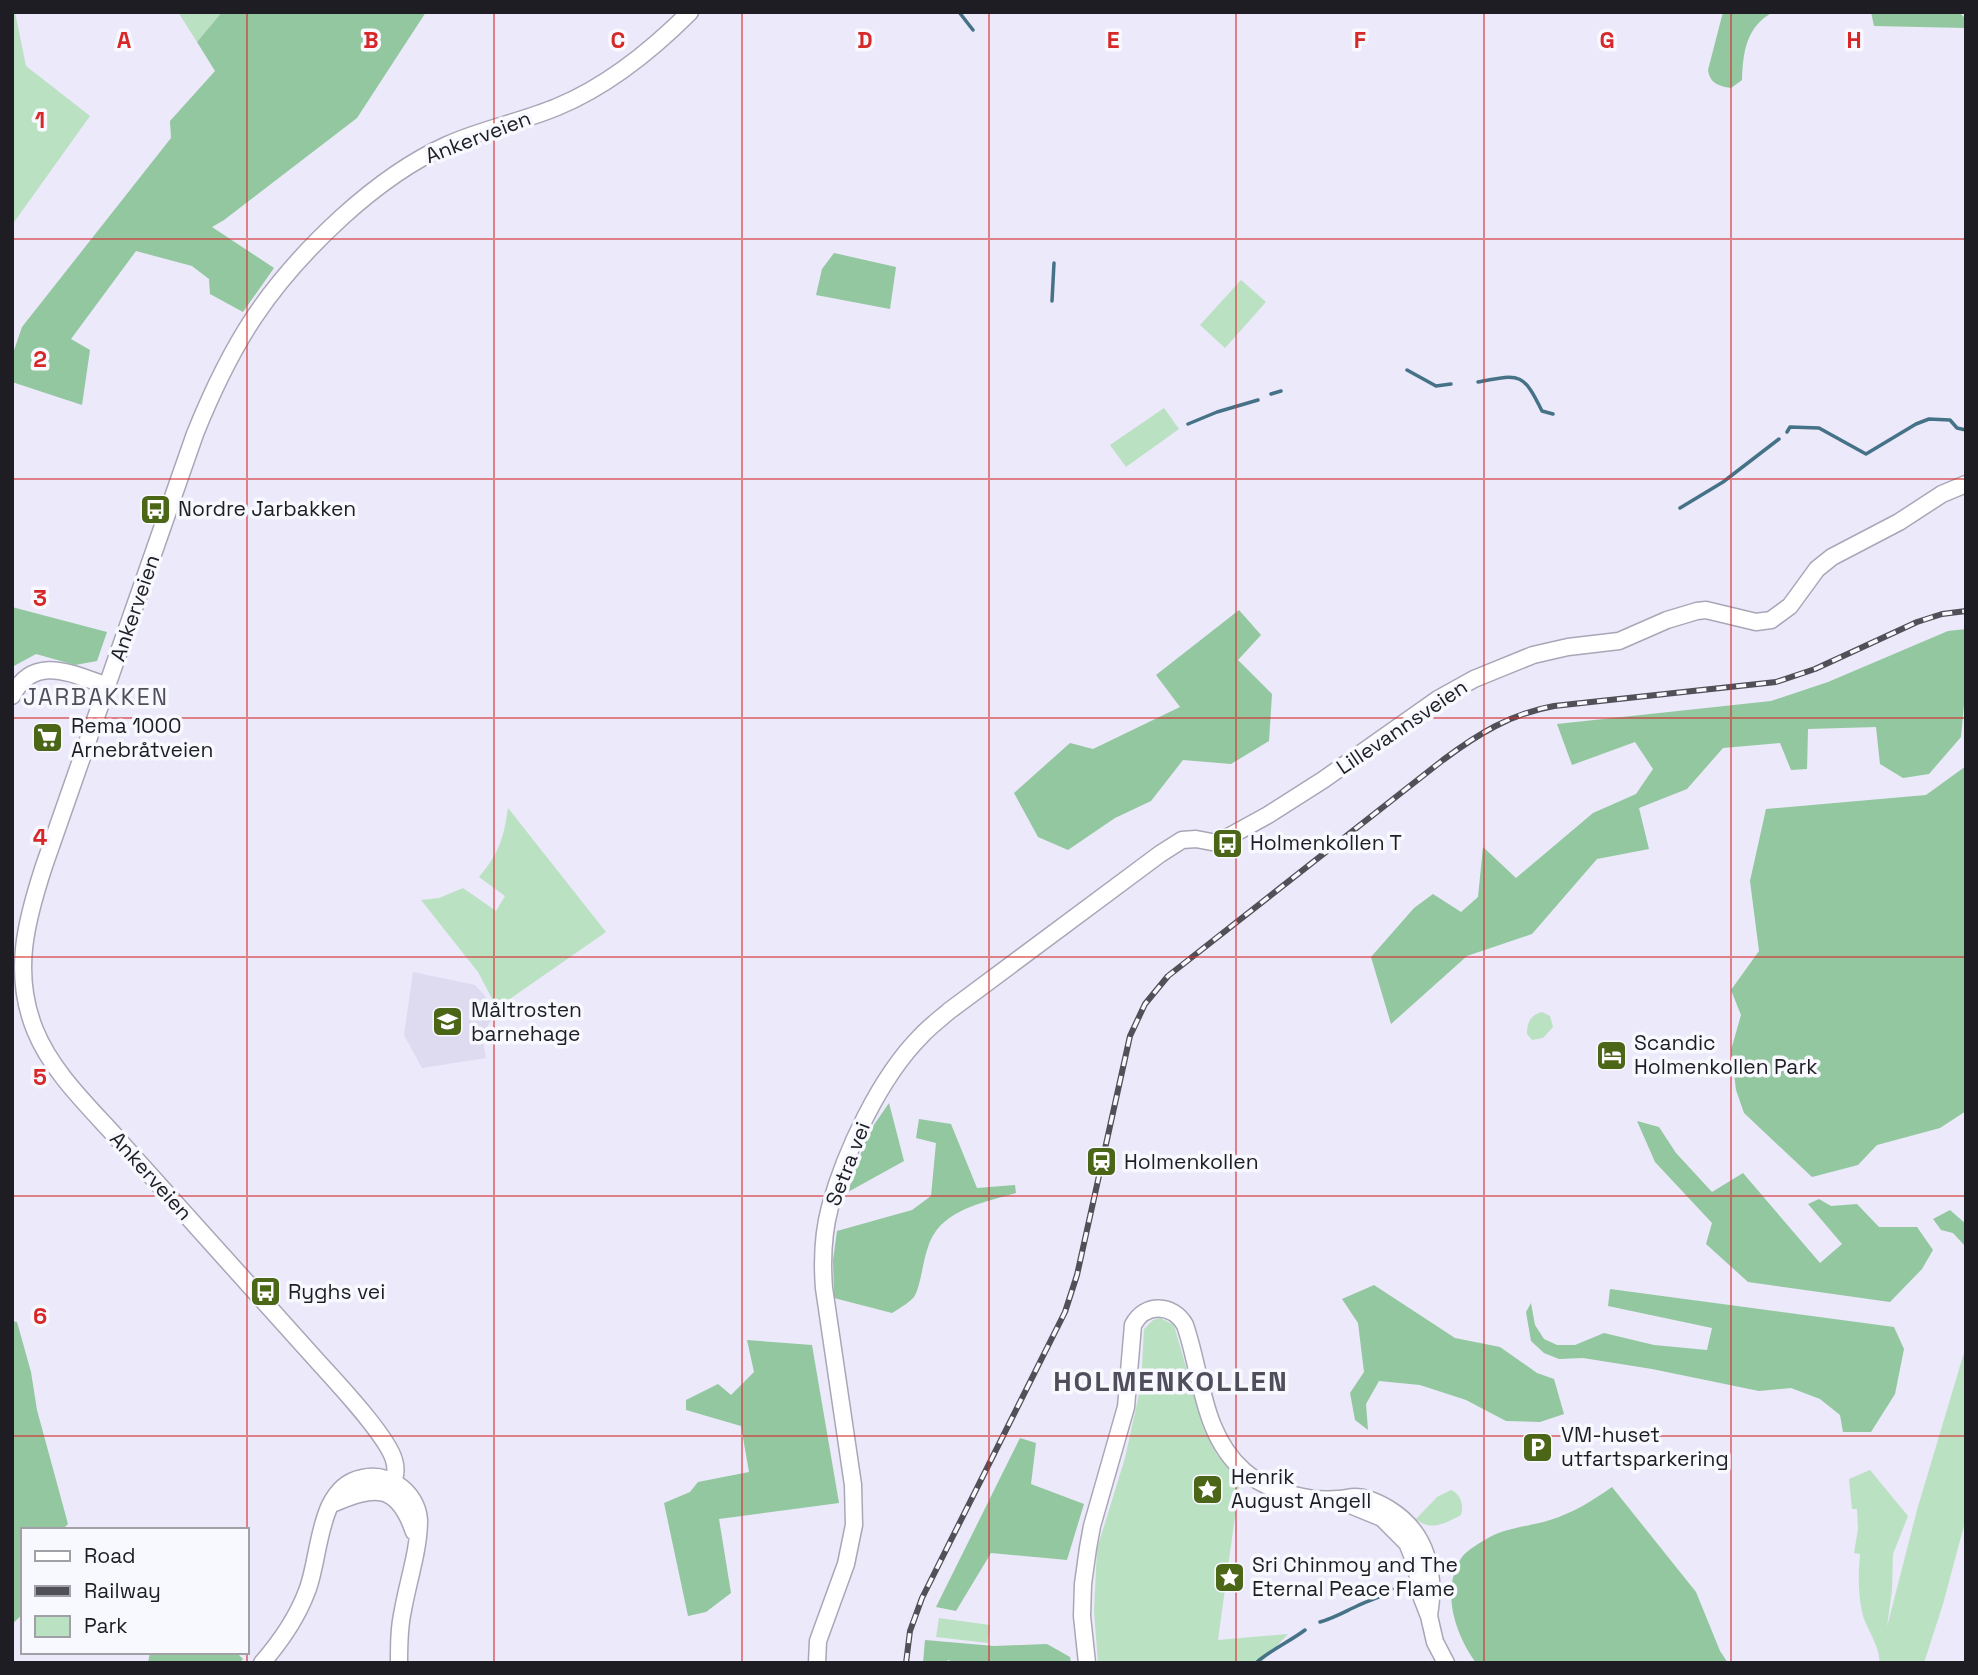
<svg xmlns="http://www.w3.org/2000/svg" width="1978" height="1675" font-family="'Space Grotesk',sans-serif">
	<rect width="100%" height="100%" fill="#ebe9fa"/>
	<path fill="#dedaf0" d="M413,972L475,985L497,1009L482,1036L486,1058L422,1068L404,1035Z"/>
	<path fill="#bae1c2" d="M12,12H15L26,66L90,116L12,225Z
		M178,12H222L197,42Z
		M1241,280L1266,302L1225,348L1200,325Z
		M1164,408L1179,429L1126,467L1110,445Z
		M508,808L606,932L497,1008L478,972L421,900L439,898L463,888L496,911L505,896L479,877C499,854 504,837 508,808Z
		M1542,1012L1550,1016L1553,1027L1543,1038L1532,1040L1527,1034C1527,1023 1530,1015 1542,1012Z
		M1160,1318L1174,1325L1203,1427L1217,1455L1240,1480L1218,1640L1288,1634L1261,1663H1098L1094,1611L1097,1549L1125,1458L1141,1385L1144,1329L1153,1320Z
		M1966,1346V1518L1943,1604L1924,1663H1879C1882,1651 1867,1629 1863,1616C1858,1596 1858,1575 1860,1554L1854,1553L1858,1529L1857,1509H1852L1849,1479L1870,1470L1908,1516L1893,1554L1892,1590L1887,1627L1917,1510Z
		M1451,1490C1461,1494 1464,1506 1461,1515C1446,1523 1431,1532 1416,1519L1437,1497Z
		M939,1618L990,1625L988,1643L936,1637Z"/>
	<path fill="#92c79f" d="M222,12H426L357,118L224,220L212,227L274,268L243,312L210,294L209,279L192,266L136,251L71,339L90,350L82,405L12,382V356L22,327L171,138L170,121L215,71L197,42Z
		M1723,12H1773C1746,27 1743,52 1742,80L1731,88C1718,86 1710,83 1708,70Z
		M1871,12H1959L1966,19V28L1874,26Z
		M834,253L896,267L890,309L816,295L822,269Z
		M12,607L107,632L97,661L75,665L36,654L12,667Z
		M1239,610L1261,635L1238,660L1272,694L1269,741L1231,764L1183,760L1151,801L1115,818L1068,850L1038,837L1014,793L1070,743L1093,749L1180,707L1156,675Z
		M1966,629V683L1961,737L1929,774L1903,778L1880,764L1876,727L1808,729L1807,769L1791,770L1780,743L1723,748L1687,789L1639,808L1649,849L1597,859L1532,934L1467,956L1391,1024L1371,957L1414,908L1433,894L1461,912L1478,897L1483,847L1516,878L1593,813L1636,794L1653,769L1635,742L1572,765L1557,724L1771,701L1828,682L1948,631Z
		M1966,766V1111L1940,1128L1877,1145L1858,1165L1812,1177L1744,1113L1736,1090L1731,1050L1741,1015L1731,990L1759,951L1750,881L1766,809L1926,795Z
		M889,1103L904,1161L848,1192L867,1135Z
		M919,1119L951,1124L977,1188L1015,1185L1016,1193C989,1201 950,1208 934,1234C923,1250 922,1285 914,1297C909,1303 898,1309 892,1313L834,1298L833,1260L837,1231L912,1210L931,1196L936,1143L916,1138Z
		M1637,1121L1659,1127L1676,1153L1712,1192L1743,1173L1820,1263L1842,1244L1808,1204L1819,1199L1831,1206L1857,1204L1879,1227H1917L1933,1250L1922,1269L1890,1302L1748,1282L1706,1244L1712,1223L1655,1162Z
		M1950,1210L1966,1224V1247L1953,1233L1941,1230L1933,1219Z
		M1374,1285L1455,1338L1500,1347L1537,1373L1554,1379L1564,1414L1540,1422L1506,1421L1466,1400L1420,1385L1379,1381L1366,1404L1368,1430L1355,1420L1350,1393L1364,1372L1358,1323L1342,1299Z
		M1610,1289L1894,1327L1904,1349L1895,1394L1871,1432H1843L1840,1415L1820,1399L1791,1388L1759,1391L1652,1369L1583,1358L1559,1359L1544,1353L1531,1341L1526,1312L1531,1303L1535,1325L1544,1339L1557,1345H1575L1604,1333L1654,1345L1707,1350L1712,1328L1608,1306Z
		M12,1321L17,1322L31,1372L37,1410L68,1524L62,1530H23V1614L12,1624Z
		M747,1340L812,1345L839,1503L719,1519L731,1593L706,1612L688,1616L664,1503L690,1492L698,1482L749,1472L741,1426L686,1410V1400L718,1384L731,1395L754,1372Z
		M1020,1438L1036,1443L1031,1484L1084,1504L1067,1560L991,1553L956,1611L936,1607Z
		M1612,1487L1696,1592L1720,1651L1728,1663H1476C1455,1634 1440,1590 1462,1557C1467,1550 1481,1542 1488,1538C1506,1528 1531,1526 1550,1520C1573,1513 1592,1501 1612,1487Z
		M925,1640L994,1646L1047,1644L1070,1657L1071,1663H955L948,1660L946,1663H923Z
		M150,1652H236L243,1659L239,1663H148Z"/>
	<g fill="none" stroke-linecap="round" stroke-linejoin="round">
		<path stroke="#467288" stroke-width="3.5" d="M959,12L973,30
			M1052,301L1054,263
			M1407,370L1436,386L1451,384
			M1478,382C1520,374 1523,372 1542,411L1553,414
			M1271,394L1281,391
			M1188,424L1217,412L1258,400
			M1787,432L1790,427L1819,428L1866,454L1916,424L1929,419L1950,420L1957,428L1966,430
			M1680,508L1723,482L1779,439
			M1320,1622C1334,1618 1344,1612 1357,1606C1369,1600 1382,1598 1392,1589
			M1256,1663C1266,1653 1292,1640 1305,1630"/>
		<defs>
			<path id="secondary" d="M12,696C34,653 72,674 108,686
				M384,1493C394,1483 398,1474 394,1460C387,1436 339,1385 320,1364C255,1292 190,1220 125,1147C94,1111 53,1075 35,1030C12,973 26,921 44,866L195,434C232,342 268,285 342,217C374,188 407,163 447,145C482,129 521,122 557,107C608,86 651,51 690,12
				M1338,1500L1382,1518L1407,1543L1416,1565L1420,1593L1429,1616L1435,1642L1446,1663
				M332,1504C374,1486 397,1482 414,1532
				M262,1663C281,1641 297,1618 307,1591C321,1556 317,1487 362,1478C375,1475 388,1478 398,1485C410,1493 418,1506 419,1520C419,1550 408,1581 403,1610C399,1627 399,1645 399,1663
				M817,1663L818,1641L846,1564L854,1525L853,1485L824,1288C822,1262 823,1233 830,1207C845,1152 880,1077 921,1036C929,1027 940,1019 949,1011L1160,854L1182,840L1196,839L1217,843L1268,815L1323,780L1438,699L1474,679L1533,655L1568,647L1619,641L1667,620L1697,611L1706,610L1756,622L1771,620L1790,606L1817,569L1832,557L1899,522L1942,494L1966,484
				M1087,1663L1082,1616L1083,1584L1088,1548L1092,1526L1126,1407L1133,1325C1145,1302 1173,1304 1185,1325C1202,1374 1202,1435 1244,1471C1267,1491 1309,1502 1339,1499C1344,1499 1349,1497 1355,1497C1367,1497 1379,1503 1389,1509C1428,1533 1436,1574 1429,1616"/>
		</defs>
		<use href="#secondary" stroke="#a9a7b7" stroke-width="19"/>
		<use href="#secondary" stroke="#fff" stroke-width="16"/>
		<defs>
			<path id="rail" d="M906,1663L910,1631L922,1598L1065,1312L1077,1275L1130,1036L1145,1004L1168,976L1443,760C1478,734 1510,714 1554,706L1776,682L1815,669L1917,622L1942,614L1966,611"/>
		</defs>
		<use href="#rail" stroke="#515058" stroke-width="6"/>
		<use href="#rail" stroke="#f8f8ff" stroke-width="3.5" stroke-dasharray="10" stroke-linecap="butt"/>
	</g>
	<path fill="none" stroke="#d62828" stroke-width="2" stroke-opacity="0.55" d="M247,12V1663M494,12V1663M742,12V1663M989,12V1663M1236,12V1663M1484,12V1663M1731,12V1663M12,239H1966M12,479H1966M12,718H1966M12,957H1966M12,1196H1966M12,1436H1966"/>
	<defs>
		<symbol id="bus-square" viewBox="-11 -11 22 22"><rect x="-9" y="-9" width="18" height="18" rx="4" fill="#4c6618" stroke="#f8f8ff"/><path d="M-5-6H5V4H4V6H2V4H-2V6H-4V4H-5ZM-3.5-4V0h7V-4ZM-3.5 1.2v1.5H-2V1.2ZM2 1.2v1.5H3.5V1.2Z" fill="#fff"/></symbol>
		<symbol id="supermarket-square" viewBox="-11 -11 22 22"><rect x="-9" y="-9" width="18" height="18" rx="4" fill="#4c6618" stroke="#f8f8ff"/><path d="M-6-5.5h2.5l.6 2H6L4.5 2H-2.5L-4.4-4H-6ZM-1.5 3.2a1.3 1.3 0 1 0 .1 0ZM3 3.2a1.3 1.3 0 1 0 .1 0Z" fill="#fff"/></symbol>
		<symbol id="school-square" viewBox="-11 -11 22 22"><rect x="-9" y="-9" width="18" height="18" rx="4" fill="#4c6618" stroke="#f8f8ff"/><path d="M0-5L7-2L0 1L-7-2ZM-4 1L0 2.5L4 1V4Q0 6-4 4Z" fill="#fff"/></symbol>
		<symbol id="hotel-square" viewBox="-11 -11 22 22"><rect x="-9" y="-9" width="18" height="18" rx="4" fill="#4c6618" stroke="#f8f8ff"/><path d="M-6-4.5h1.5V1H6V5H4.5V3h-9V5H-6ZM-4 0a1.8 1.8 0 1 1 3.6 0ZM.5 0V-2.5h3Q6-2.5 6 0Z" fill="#fff"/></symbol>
		<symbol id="station-square" viewBox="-11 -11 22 22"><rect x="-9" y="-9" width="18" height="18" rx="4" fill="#4c6618" stroke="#f8f8ff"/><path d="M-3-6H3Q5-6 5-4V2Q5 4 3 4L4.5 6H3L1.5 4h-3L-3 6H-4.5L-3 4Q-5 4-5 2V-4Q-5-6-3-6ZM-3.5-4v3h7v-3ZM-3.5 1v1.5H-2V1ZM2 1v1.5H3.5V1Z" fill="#fff"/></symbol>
		<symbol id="parking-square" viewBox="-11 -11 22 22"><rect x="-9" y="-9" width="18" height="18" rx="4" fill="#4c6618" stroke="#f8f8ff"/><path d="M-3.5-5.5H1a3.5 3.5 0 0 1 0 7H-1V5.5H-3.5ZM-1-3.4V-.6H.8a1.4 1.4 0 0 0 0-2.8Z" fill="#fff"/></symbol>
		<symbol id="sight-square" viewBox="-11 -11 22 22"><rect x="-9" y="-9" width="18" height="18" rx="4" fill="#4c6618" stroke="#f8f8ff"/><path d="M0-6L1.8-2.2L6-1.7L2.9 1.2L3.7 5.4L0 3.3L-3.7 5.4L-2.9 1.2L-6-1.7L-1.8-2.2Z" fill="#fff"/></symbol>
	</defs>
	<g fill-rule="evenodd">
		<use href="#bus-square" x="138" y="492" width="35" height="35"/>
		<use href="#supermarket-square" x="30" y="720" width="35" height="35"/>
		<use href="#bus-square" x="1210" y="826" width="35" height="35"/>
		<use href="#school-square" x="430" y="1004" width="35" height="35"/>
		<use href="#hotel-square" x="1594" y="1038" width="35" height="35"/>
		<use href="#station-square" x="1084" y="1144" width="35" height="35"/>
		<use href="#bus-square" x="248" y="1274" width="35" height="35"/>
		<use href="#parking-square" x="1520" y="1430" width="35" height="35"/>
		<use href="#sight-square" x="1190" y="1472" width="35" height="35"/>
		<use href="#sight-square" x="1212" y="1560" width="35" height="35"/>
	</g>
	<g text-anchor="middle" stroke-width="7" stroke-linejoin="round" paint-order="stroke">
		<g font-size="21" fill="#1e1d23" stroke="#f8f8ff">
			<text transform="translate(478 137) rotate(-21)" y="7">Ankerveien</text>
			<text transform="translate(135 608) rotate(-71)" y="7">Ankerveien</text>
			<text transform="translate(1402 727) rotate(-34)" y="7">Lillevannsveien</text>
			<text transform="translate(848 1164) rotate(-69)" y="7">Setra vei</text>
			<text transform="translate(151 1176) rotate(48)" y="7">Ankerveien</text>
		</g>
		<g font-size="21" fill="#1e1d23" stroke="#f8f8ff" text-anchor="start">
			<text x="178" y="516">Nordre Jarbakken</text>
			<text x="71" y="733">Rema 1000<tspan x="71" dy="24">Arnebråtveien</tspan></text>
			<text x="1250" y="850">Holmenkollen T</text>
			<text x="471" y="1017">Måltrosten<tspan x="471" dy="24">barnehage</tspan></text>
			<text x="1634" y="1050">Scandic<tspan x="1634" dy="24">Holmenkollen Park</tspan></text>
			<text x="1124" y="1169">Holmenkollen</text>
			<text x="288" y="1299">Ryghs vei</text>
			<text x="1561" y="1442">VM-huset<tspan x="1561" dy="24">utfartsparkering</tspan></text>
			<text x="1231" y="1484">Henrik<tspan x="1231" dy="24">August Angell</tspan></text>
			<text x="1252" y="1572">Sri Chinmoy and The<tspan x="1252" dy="24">Eternal Peace Flame</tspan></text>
		</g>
		<g font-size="23" letter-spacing="2" fill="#504e5c" stroke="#f8f8ff">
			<text x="96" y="705">JARBAKKEN</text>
		</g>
		<g font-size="28" font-weight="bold" letter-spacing="2" fill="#504e5c" stroke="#f8f8ff">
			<text x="1171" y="1391">HOLMENKOLLEN</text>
		</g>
	</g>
	<g font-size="23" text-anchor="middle" font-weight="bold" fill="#d62828" stroke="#f8f8ff" stroke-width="7" stroke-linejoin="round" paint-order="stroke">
		<text x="124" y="48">A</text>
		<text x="371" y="48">B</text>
		<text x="618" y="48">C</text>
		<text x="865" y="48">D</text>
		<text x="1113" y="48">E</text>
		<text x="1360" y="48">F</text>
		<text x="1607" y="48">G</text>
		<text x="1854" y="48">H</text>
		<text x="40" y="128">1</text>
		<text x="40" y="367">2</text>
		<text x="40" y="606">3</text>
		<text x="40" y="845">4</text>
		<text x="40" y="1085">5</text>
		<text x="40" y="1324">6</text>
	</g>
	<rect width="1978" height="1675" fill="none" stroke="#1e1d23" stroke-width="28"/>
	<rect x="21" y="1528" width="228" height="126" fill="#f8f8ff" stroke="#a1a0a7" stroke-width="2"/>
	<rect x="35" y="1551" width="35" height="10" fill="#ffffff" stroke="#a1a0a7" stroke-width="2"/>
	<text x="84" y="1563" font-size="21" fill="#1e1d23">Road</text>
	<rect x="35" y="1586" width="35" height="10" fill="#515058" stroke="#a1a0a7" stroke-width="2"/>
	<text x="84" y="1598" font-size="21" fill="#1e1d23">Railway</text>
	<rect x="35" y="1616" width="35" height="21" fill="#bae1c2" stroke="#a1a0a7" stroke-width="2"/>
	<text x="84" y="1633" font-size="21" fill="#1e1d23">Park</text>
</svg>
